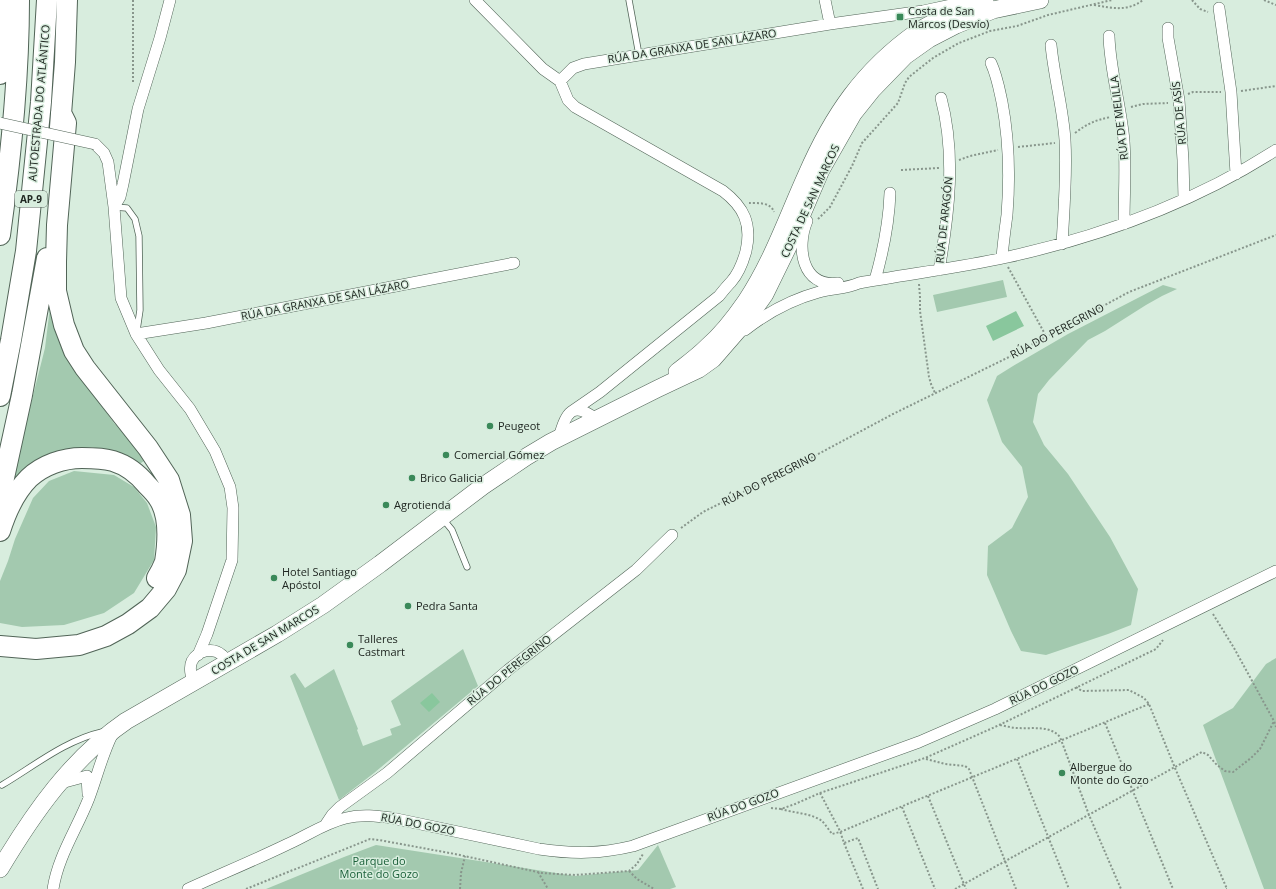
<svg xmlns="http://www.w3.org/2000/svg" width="1276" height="889" font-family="'Open Sans',sans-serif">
	<rect width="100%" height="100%" fill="#d8edde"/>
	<path fill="#a3c9af" d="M1003,280L1007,297L937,312L933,295Z
		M1163,285L1177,289L1162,296L1146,305L1105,331L1088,340L1049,380L1038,394L1033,422L1044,445L1068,474L1110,537L1138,589L1131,625L1108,634L1046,655L1021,651L1011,631L987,575L988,546L1012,528L1028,497L1022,467L1002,442L987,400L997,376L1013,366L1068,334Z
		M51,299L56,334L74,366L93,394L114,423L132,443L144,461L138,465L121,455L92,447L59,450L35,463L14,482L17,459L45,348Z
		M74,471L114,475L134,487L147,503L156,527L154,560L134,593L104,613L64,625L22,627L0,623V581L8,561L15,539L33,498L49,481Z
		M463,649L478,686L374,773L339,800L290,676L295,673L305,688L334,669L358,729L357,730L363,746L392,735L390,729L401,725L391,701Z
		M1276,658V889H1264L1203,725L1233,708L1266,664Z
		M376,845L575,876L638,870L658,845L676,887L670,889H266L344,857Z"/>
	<path fill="#89c79d" d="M1016,311L1024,326L993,341L986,326Z
		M432,693L440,702L429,712L420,703Z"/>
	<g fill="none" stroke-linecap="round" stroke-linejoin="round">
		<defs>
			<path id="service" d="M629,0L639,55
				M114,207L127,208L135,219L139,236L140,310L137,330
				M443,519L452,530L467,567
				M2,785C34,766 66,740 102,732"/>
			<path id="minor" d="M170,0L160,38L138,109L123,184L120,197L114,207L121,298L136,334L159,370L190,409L215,451L230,487L233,508L232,560L207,634L198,655
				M475,0L543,69L560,81L568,100L575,107L723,191C744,207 752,224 746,251C743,262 739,273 731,282C727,286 723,291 719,296L600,392L571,412
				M825,0L830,24
				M1219,8L1231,92L1236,174
				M1168,28V38L1179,100L1183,160L1184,199
				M1109,36C1110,71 1121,106 1124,141C1126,169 1124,196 1124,224
				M1051,45C1054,77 1063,108 1065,140C1067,174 1064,209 1062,244
				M991,63C997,76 999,88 1002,102C1009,139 1010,177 1007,215C1005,230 1003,244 1002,258
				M560,81L573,68L584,64L830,24L923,11L965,2
				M95,144L104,153L108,162L114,207
				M807,221C796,247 802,288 838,283
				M939,270C949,214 956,154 941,98
				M875,280C883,252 889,222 890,193
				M745,330C768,312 790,300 819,292C832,288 846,289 859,283C908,274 959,268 1008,257C1102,236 1195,202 1276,150
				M136,334L206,323L514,263
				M559,438C565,414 572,399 597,420
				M193,682C191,676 189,667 192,661C198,650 213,647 222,655C224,657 226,660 228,663
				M61,783L87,776L88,794
				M326,824L332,815L340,807L387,773L508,670L636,570L672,535
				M53,889C58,856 77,829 89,798C97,777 102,755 112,735
				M188,889C221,874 255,860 288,844C308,835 325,823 346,818C362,814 377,816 392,818L539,849C573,854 600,854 633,846L919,742L995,709L1276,571"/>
			<path id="primary" d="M677,372C687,364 698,356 707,347C722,334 735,317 746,301C772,262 787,218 806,176C832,116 863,70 917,32C938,18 962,10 985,0
				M0,869C34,812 71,759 126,721L277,634L323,605L380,564L483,486L526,457L551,442L657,389L699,369L713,359L746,321L765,294L788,247L821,170L853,114L873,89L905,56L929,39L956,25L993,10L1040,0"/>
			<path id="motorway" d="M0,74L6,0
				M60,127L65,62L67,0
				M0,235C11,157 19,78 19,0
				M0,396L11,340L26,251L41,102L47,0
				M0,496L22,395L47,258
				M0,531C6,512 14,493 29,478C43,465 63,458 82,458C92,458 103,458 113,461C126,465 138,474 147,485C151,489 156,494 159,499C170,516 168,543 165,562C163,567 160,573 157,578
				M0,646L36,649L79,645L106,636L128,624L150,608L166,589L176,570L182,541L180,515L169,480L148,448L85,368L74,351L64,325L56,291V262L57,225L66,123L61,113"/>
		</defs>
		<use href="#service" stroke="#516457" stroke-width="7"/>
		<use href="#minor" stroke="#516457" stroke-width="12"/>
		<use href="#primary" stroke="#516457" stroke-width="18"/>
		<use href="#motorway" stroke="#516457" stroke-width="22"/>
		<path stroke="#88968c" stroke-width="2" stroke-dasharray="2 2" stroke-linecap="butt" d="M133,0V84
			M1192,0L1200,9L1208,12
			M1264,0L1276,5
			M1094,5C1113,8 1127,12 1143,0
			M1241,91L1276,86
			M1188,94L1193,92H1221
			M1131,107L1143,104L1168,103
			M1075,133C1087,124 1095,120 1111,117
			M1018,147L1055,143
			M959,160L970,156L998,150
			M901,170L939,168
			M749,203C757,203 771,202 774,212
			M818,219L830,207L852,166L862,143L898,103L905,83L909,77L933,58L959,43L990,31L1017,26L1048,15L1112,0
			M1008,267L1046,336
			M919,284L920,297V311L929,377L931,384L935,393
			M681,528L703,512L807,460L893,414L1007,358L1129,292L1276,235
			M1213,614L1234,648L1274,721L1276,727
			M1076,687L1082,691L1129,690L1144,698L1149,704L1175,768L1227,889H1226
			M1105,723L1173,889
			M1000,725C1006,726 1012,728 1018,728C1033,729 1050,725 1060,737L1089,815L1121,889
			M926,759L945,764L965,766L969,769L1016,889
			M1017,759L1069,889
			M820,793L840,831L844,843L858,838L878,889
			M928,796L966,889
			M902,807L935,889
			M771,808L781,809L795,804L820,793L925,758L995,727L1156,649L1163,640
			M781,809C793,813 811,813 822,821C825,824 829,830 832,834L840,832L1149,704
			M844,843L863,889
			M629,871L637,879L654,889
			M538,872L548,889
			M246,889L370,839L379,840L455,854L542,873L575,875L629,871L637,864L643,854
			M460,889L461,873L465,856
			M955,889L1202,752L1208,755L1217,765L1225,771L1233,772L1251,758L1260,749L1274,721"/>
		<use href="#service" stroke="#fff" stroke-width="5.5"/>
		<use href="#minor" stroke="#fff" stroke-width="11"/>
		<use href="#primary" stroke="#fff" stroke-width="17"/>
		<use href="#motorway" stroke="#fff" stroke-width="20"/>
		<defs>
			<path id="minor-bridge" d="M0,123L95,144"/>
		</defs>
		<use href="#minor-bridge" stroke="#516457" stroke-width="12" stroke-linecap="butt"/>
		<use href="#minor-bridge" stroke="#fff" stroke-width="11"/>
	</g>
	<g fill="#3a8959" stroke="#d8edde" stroke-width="1.5">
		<rect x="896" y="13" width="8" height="8" rx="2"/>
		<circle cx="490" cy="426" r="4"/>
		<circle cx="446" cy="455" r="4"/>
		<circle cx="412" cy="478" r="4"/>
		<circle cx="386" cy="505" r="4"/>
		<circle cx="274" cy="578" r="4"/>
		<circle cx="408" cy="606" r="4"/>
		<circle cx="350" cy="645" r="4"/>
		<circle cx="1062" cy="773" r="4"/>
	</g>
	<g text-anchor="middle" stroke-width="3" stroke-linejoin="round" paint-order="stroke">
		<rect fill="#d8edde" stroke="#57625a" stroke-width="1" x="15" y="191" width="32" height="16" rx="3"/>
		<g font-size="10" font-weight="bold" fill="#202722">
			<text x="31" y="203">AP-9</text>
		</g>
		<g font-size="11" fill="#202722" stroke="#d8edde" text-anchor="start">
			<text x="908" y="15">Costa de San<tspan x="908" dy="13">Marcos (Desvío)</tspan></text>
			<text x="498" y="430">Peugeot</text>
			<text x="454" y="459">Comercial Gómez</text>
			<text x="420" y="482">Brico Galicia</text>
			<text x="394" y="509">Agrotienda</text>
			<text x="282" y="576">Hotel Santiago<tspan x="282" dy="13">Apóstol</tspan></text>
			<text x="416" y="610">Pedra Santa</text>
			<text x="358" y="643">Talleres<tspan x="358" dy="13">Castmart</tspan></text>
			<text x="1070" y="771">Albergue do<tspan x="1070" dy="13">Monte do Gozo</tspan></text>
		</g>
		<g font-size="11" fill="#202722" stroke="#d8edde">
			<text transform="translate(692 46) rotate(-9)" y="4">RÚA DA GRANXA DE SAN LÁZARO</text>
			<text transform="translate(39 103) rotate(-85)" y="4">AUTOESTRADA DO ATLÁNTICO</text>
			<text transform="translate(1179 113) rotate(-96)" y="4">RÚA DE ASÍS</text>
			<text transform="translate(1119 118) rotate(-97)" y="4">RÚA DE MELILLA</text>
			<text transform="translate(810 201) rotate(-65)" y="4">COSTA DE SAN MARCOS</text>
			<text transform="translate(944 220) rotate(-84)" y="4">RÚA DE ARAGÓN</text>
			<text transform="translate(325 300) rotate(-11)" y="4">RÚA DA GRANXA DE SAN LÁZARO</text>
			<text transform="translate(1057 331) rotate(-28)" y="4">RÚA DO PEREGRINO</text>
			<text transform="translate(769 479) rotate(-27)" y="4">RÚA DO PEREGRINO</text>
			<text transform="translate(265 640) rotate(-31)" y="4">COSTA DE SAN MARCOS</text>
			<text transform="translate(509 670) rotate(-39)" y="4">RÚA DO PEREGRINO</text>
			<text transform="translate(1044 685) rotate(-26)" y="4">RÚA DO GOZO</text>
			<text transform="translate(743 805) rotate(-20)" y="4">RÚA DO GOZO</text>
			<text transform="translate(418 824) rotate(11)" y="4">RÚA DO GOZO</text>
		</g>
		<g font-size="11" fill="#185e37" stroke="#d8edde">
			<text x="379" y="865">Parque do<tspan x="379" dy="13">Monte do Gozo</tspan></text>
		</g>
	</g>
</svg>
